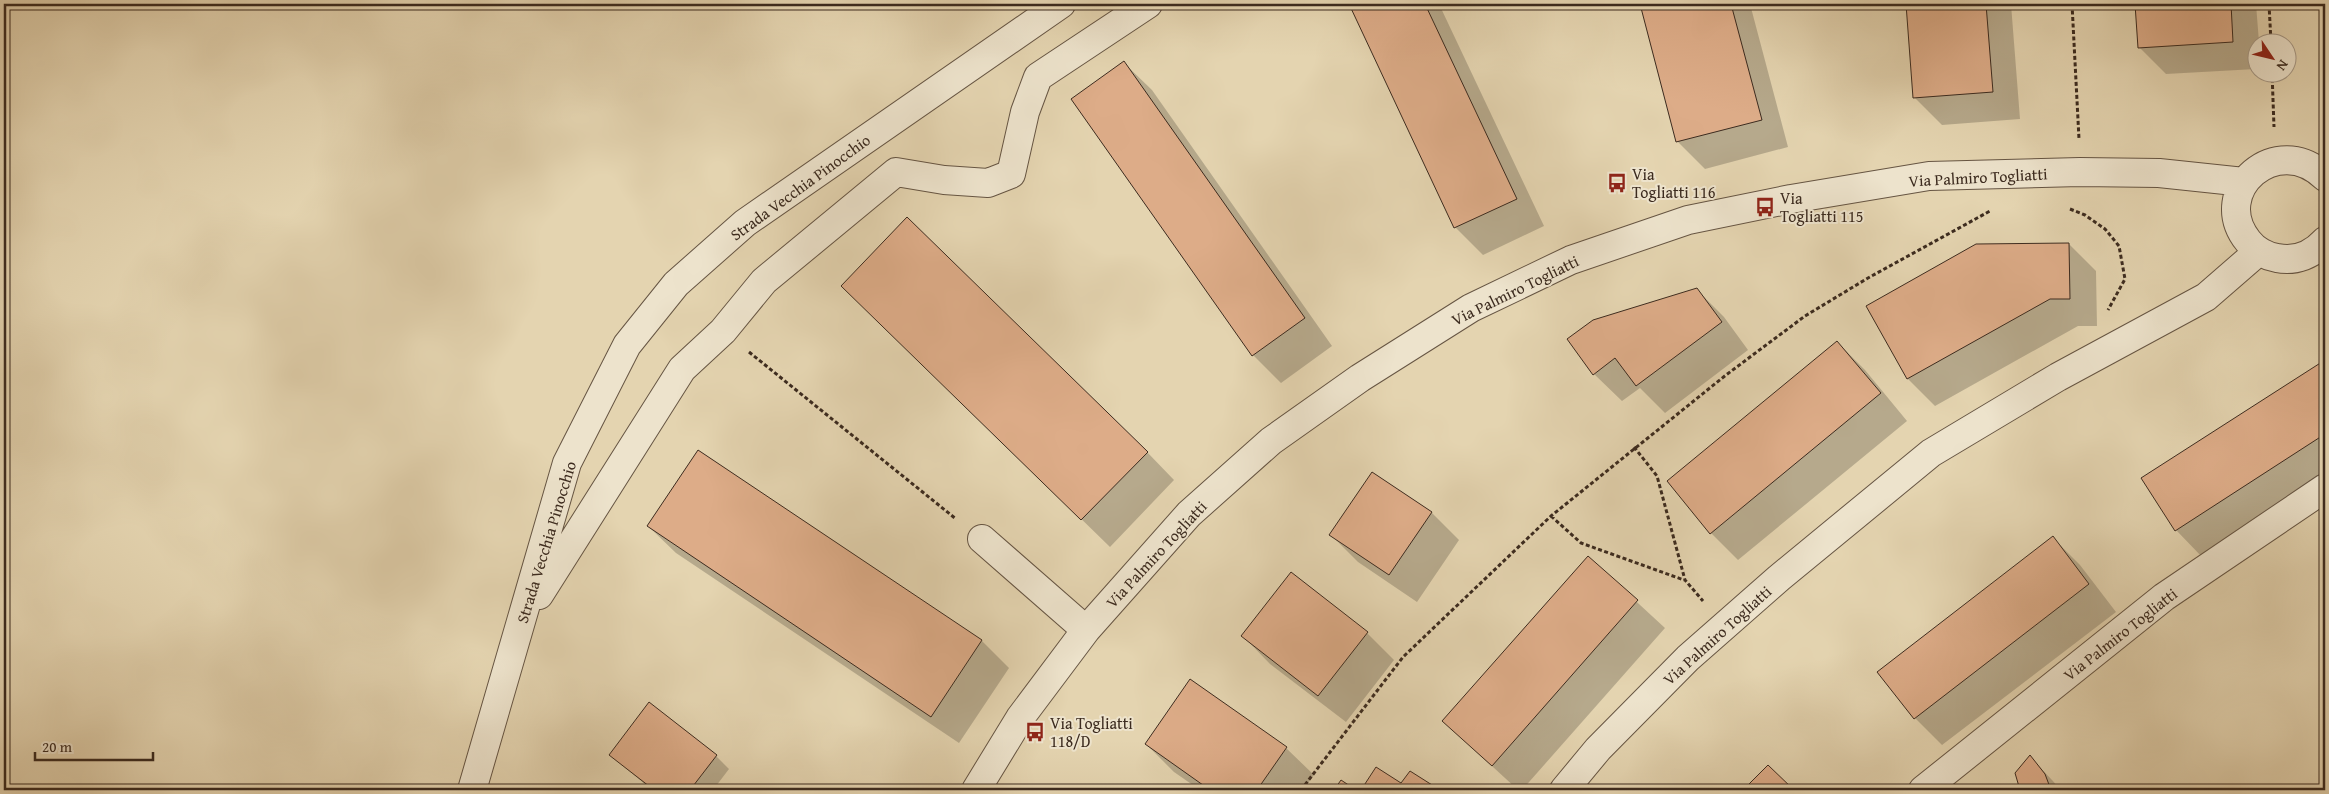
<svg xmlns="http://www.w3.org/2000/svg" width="2329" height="794" font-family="'Gentium Book Plus',serif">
	<rect width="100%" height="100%" fill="#e4d4b0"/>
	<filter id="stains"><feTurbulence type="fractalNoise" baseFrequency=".004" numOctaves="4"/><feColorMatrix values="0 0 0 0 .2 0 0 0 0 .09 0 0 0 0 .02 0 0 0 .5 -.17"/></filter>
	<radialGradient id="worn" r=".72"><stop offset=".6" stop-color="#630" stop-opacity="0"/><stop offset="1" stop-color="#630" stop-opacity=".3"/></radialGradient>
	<path fill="#0003" d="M1351,4H1439L1544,226L1483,255L1455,227Z
		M1641,4H1750L1788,147L1705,169L1678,142Z
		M1907,4H2011L2020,119L1942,125L1914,97Z
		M2136,4H2256L2259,42H2256V69L2166,74L2139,47Z
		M2316,4H2325V13Z
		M1124,63L1152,90L1332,346L1281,383L1253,355L1073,99Z
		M2069,244L2096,271L2097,326H2078L1935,406L1908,379L1867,306Z
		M1697,290L1724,317L1748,350L1665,413L1640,388L1622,401L1594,374Z
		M870,313L1147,452L1174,480L1110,547Z
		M1837,342L1865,370L1907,421L1738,560L1711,533Z
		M2325,362V479L2203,558L2176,530L2143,478Z
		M698,451L982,641L1009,668L959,743L676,553L648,526Z
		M1431,512L1459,540L1417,602L1358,562L1331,535Z
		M2053,538L2080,565L2116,612L1942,745L1915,718Z
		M1588,557L1665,628L1522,790H1518L1443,721Z
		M1367,633L1394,660L1346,722L1270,664L1243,636Z
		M1191,681L1286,748L1314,775L1303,790H1200L1174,772L1146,744Z
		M610,755L716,756L729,769L713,790H652Z
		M2030,757L2052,780L2061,790H2020L2016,774Z
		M1377,769L1402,785L1410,772L1437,790H1362Z"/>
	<path fill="#ddac88" stroke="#3c2b1f" d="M1349,4H1425L1517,199L1454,228Z
		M1640,4H1731L1762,120L1676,142Z
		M1906,4H1986L1993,92L1913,98Z
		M2135,4H2231L2233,42L2138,48Z
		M1124,61L1305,318L1252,356L1071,99Z
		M907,217L1148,452L1081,520L841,286Z
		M2069,243L2070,299H2050L1907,379L1866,306L1976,244Z
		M1697,288L1722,322L1636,386L1615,358L1593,375L1567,339L1593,320Z
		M1837,341L1881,393L1710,534L1667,481Z
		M2325,360V434L2175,531L2141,478Z
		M698,450L982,640L931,717L647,526Z
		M1372,472L1432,512L1389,575L1329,535Z
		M2053,536L2089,584L1914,719L1877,672Z
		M1588,556L1638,600L1492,766L1442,721Z
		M1291,572L1368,632L1318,696L1241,636Z
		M1190,679L1287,747L1257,790H1210L1145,744Z
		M649,702L717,755L690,790H654L609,755Z
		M2030,755L2045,774L2051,790H2020L2015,773Z
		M1768,765L1794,790H1743Z
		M1376,767L1401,783L1410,771L1440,790H1361Z
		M1341,780L1356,790H1334Z
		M2088,785L2089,790H2061Z"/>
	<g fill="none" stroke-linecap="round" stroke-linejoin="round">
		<defs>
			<path id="minor" d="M2325,177C2277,130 2208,191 2248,241C2255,250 2266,256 2277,258C2296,262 2313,254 2325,241
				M982,539L1086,630
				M539,595L682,369L723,331L764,281L896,172L944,180L988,183L1011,174L1025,112L1038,77L1148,4
				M472,790L567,463L627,345L676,284L745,223L1061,4
				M976,790L1020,718L1086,630L1189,514L1271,441L1360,378L1471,308L1571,260L1688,220L1791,199L1929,176L2080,172L2159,173L2244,182
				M1564,790L1598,749L1688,658L1779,578L1931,453L2058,377L2206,297L2259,251
				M1923,790L2164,597L2325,488"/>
		</defs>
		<use href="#minor" stroke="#665543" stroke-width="30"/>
		<path stroke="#3c2b1f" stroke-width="3" stroke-dasharray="4 2.5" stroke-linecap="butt" d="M2072,4L2079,139
			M2269,4L2271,42
			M2272,72L2274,127
			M2070,209L2085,215L2105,229L2119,246L2125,279L2108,310
			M749,352L956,519
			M1634,447L1657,476L1685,580L1703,601
			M1551,516L1581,543L1684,580
			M1301,790L1403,657L1551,516L1726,375L1805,316L1868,278L1990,211"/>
		<use href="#minor" stroke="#ede3cc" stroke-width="28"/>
	</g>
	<defs>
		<symbol id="bus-bare" viewBox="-9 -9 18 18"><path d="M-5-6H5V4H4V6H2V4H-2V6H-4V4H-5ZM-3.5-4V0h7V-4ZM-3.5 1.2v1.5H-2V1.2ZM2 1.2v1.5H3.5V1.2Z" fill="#8f2418" stroke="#ede3cc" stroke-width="2.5" paint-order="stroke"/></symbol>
	</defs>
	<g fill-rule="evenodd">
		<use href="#bus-bare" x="1603" y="169" width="28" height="28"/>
		<use href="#bus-bare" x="1751" y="193" width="28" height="28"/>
		<use href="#bus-bare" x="1021" y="718" width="28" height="28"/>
	</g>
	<g text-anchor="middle" stroke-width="4" stroke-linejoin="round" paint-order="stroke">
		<g font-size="16" fill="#3c2b1f" stroke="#ede3cc" text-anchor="start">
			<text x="1632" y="180">Via<tspan x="1632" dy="18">Togliatti 116</tspan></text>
			<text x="1780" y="204">Via<tspan x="1780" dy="18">Togliatti 115</tspan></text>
			<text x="1050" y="729">Via Togliatti<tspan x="1050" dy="18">118/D</tspan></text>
		</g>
		<g font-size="16" fill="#3c2b1f" stroke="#ede3cc">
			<text transform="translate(1978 177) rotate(-3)" y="6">Via Palmiro Togliatti</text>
			<text transform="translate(800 187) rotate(-36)" y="6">Strada Vecchia Pinocchio</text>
			<text transform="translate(1515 290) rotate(-26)" y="6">Via Palmiro Togliatti</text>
			<text transform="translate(546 542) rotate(-73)" y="6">Strada Vecchia Pinocchio</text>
			<text transform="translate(1156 554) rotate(-47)" y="6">Via Palmiro Togliatti</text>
			<text transform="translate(2120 634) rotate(-38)" y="6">Via Palmiro Togliatti</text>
			<text transform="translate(1717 635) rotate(-42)" y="6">Via Palmiro Togliatti</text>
		</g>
	</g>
	<rect width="2329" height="794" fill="none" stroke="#e4d4b0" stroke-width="20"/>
	<rect x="5" y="5" width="2319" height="784" fill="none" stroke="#3c2b1f" stroke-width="2.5"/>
	<rect x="10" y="10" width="2309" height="774" fill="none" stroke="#3c2b1f"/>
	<g transform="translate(2272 58) rotate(125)"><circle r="24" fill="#ede3cc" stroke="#a69987"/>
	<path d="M0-4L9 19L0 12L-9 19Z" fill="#8f2418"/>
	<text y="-8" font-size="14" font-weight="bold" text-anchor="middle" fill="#3c2b1f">N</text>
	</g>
	<path d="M35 752v8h118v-8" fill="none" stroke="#3c2b1f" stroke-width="2.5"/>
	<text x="42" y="752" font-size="15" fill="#3c2b1f" stroke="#ede3cc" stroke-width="4" paint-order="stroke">20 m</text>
	<rect width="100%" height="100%" filter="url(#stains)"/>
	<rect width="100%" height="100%" fill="url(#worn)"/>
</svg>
